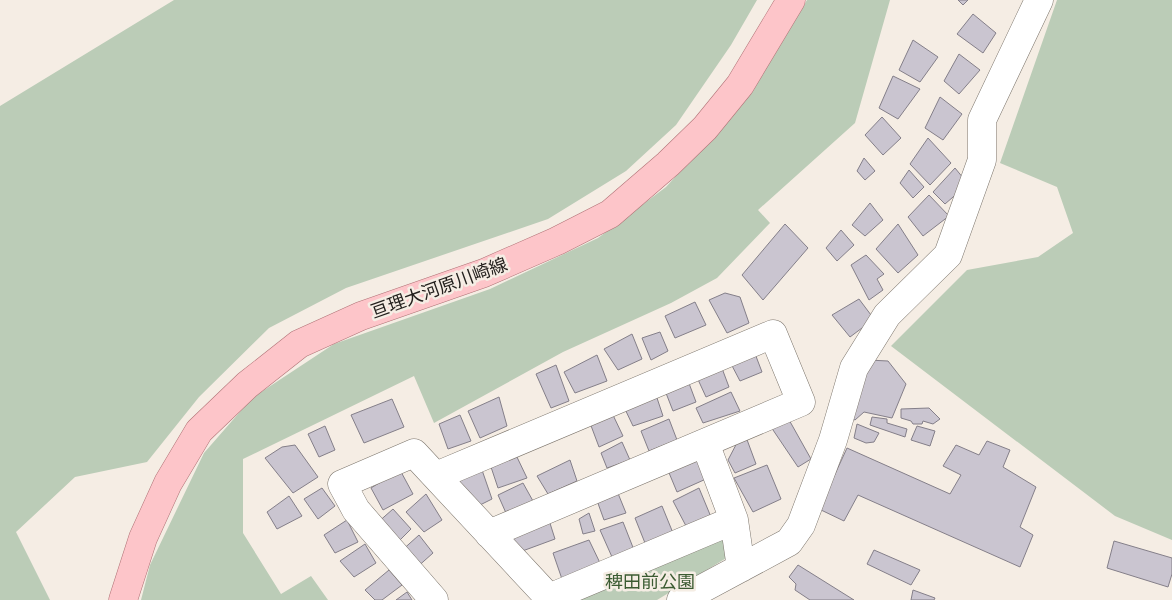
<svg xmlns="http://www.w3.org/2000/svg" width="1172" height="600" font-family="'PT Sans','Noto Sans JP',sans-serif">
	<rect width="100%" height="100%" fill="#f5ede4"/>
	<path fill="#bbccb7" d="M174,0H757L731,45L676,125L626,171L548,219L346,288L269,328L199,397L147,462L75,477L16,532L50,600H0V106Z
		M807,0H890L855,123L758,210L770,223L717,278L671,303L563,352L434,423L414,376L243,459V533L281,594L311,576L328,600H141L150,565L204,453L252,398L334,344L490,289L598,238L666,187L723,125L792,25Z
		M1057,0H1172V540L1115,516L891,346L967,270L1038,257L1073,233L1057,187L1000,163Z
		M722,530L728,557L657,600H561Z"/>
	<path fill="#cac5d0" stroke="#847f89" d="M958,0H968L963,5Z
		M973,14L996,33L983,53L957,34Z
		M913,40L938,57L920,82L899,70Z
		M959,54L980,70L959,94L944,81Z
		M893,76L920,89L898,119L879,108Z
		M940,97L962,114L943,140L925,128Z
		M882,117L901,138L883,155L865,135Z
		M928,138L951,163L930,185L910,164Z
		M864,158L875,171L865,180L857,171Z
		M955,168L968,184L945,204L933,192Z
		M909,170L924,187L913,198L900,183Z
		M929,195L949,216L923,236L908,217Z
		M870,203L883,220L865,236L852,225Z
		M785,224L808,248L763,300L742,275Z
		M898,224L918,255L898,273L876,249Z
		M841,230L854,245L837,261L826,248Z
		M866,255L884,274L877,279L883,290L869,300L851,265Z
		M725,293L740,297L749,323L727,333L709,300Z
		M859,299L874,319L850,337L832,315Z
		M695,302L706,325L675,338L665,316Z
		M660,332L668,351L651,360L642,338Z
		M632,334L642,359L618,370L604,349Z
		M754,351L762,372L740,381L729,360Z
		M597,355L607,381L575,393L564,372Z
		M868,360L888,361L906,384L892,418L864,412L855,420L849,417Z
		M720,363L729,387L706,397L695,373Z
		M556,365L569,401L551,408L536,374Z
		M687,378L696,402L673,411L664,388Z
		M655,392L663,416L633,426L624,407Z
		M731,392L740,411L703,423L696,408Z
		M499,397L507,426L480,438L468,411Z
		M392,399L404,427L364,443L351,415Z
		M929,408L940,419L933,424L923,421L922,424H913L911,421L901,418V409Z
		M612,413L623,436L599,447L590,423Z
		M460,415L471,441L448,449L439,424Z
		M872,417L887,419V423L907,429L905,437L870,425Z
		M788,418L811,459L798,467L771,427Z
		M669,419L677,440L649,451L641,431Z
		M857,424L879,433L874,442L866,443L854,438Z
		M325,426L335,450L319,457L308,434Z
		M917,426L935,431L930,446L911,440Z
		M746,437L756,464L735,473L728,460L739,439Z
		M987,441L1010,450L1003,467L1036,487L1020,527L1033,535L1020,567L858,495L844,521L819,509L847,448L950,494L961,475L943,466L956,445L979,455Z
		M622,442L630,460L607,468L601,453Z
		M295,445L318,477L293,493L265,458L282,447Z
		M516,455L527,478L498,488L491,467Z
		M695,455L706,479L677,492L667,468Z
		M570,460L577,481L548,494L537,476Z
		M767,465L781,499L753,512L734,478Z
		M400,470L413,494L383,510L371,488Z
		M482,470L492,499L474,508L453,480Z
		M523,483L533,501L506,513L498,495Z
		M615,486L626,513L604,520L595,495Z
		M322,488L335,506L318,519L304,499Z
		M699,488L711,517L686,526L673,501Z
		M426,494L442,520L424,532L406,512Z
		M289,496L302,516L277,529L267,512Z
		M662,506L673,533L645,543L635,518Z
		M393,509L411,529L394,546L376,524Z
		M589,513L595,531L583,534L579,519Z
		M548,517L555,539L517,553L509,536Z
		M347,520L358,542L335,553L324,535Z
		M623,522L634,550L612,557L600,530Z
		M419,535L433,553L415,569L399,553Z
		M589,540L601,565L563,582L553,553Z
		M1114,541L1172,558V574L1168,587L1107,568Z
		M365,544L376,563L354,577L340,561Z
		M874,550L920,570L911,585L867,564Z
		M798,565L854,600H810L795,590L796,584L789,577Z
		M389,570L402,585L382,600H375L365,590Z
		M913,590L935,598L934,600H911Z
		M407,592L412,600H396Z"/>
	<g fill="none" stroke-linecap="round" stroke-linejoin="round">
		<defs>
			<path id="minor" d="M705,443L734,520L741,568
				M436,476L773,334L801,402L489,534
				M549,598L734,520
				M434,600L356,510L342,484L414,453L551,600
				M681,600L789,542L801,525L833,440L854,368L887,315L948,255L982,160V120L1039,0"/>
			<path id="major" d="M123,600L143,538L168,483L199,431L247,385L299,344L361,316L484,273L557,241L610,214L668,164L705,128L740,85L791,0"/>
		</defs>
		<use href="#minor" stroke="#7c756c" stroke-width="29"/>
		<use href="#major" stroke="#b07276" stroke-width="29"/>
		<use href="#minor" stroke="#fff" stroke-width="28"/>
		<use href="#major" stroke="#fdc5c9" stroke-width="28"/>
	</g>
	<g text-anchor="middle" stroke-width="5" stroke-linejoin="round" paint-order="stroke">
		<g font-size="18" fill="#24211e" stroke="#f5ede4">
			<text transform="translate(439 288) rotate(-20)" y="6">亘理大河原川崎線</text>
		</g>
		<g font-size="18" fill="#3b5b32" stroke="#f5ede4">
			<text x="650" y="588">稗田前公園</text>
		</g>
	</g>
</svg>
